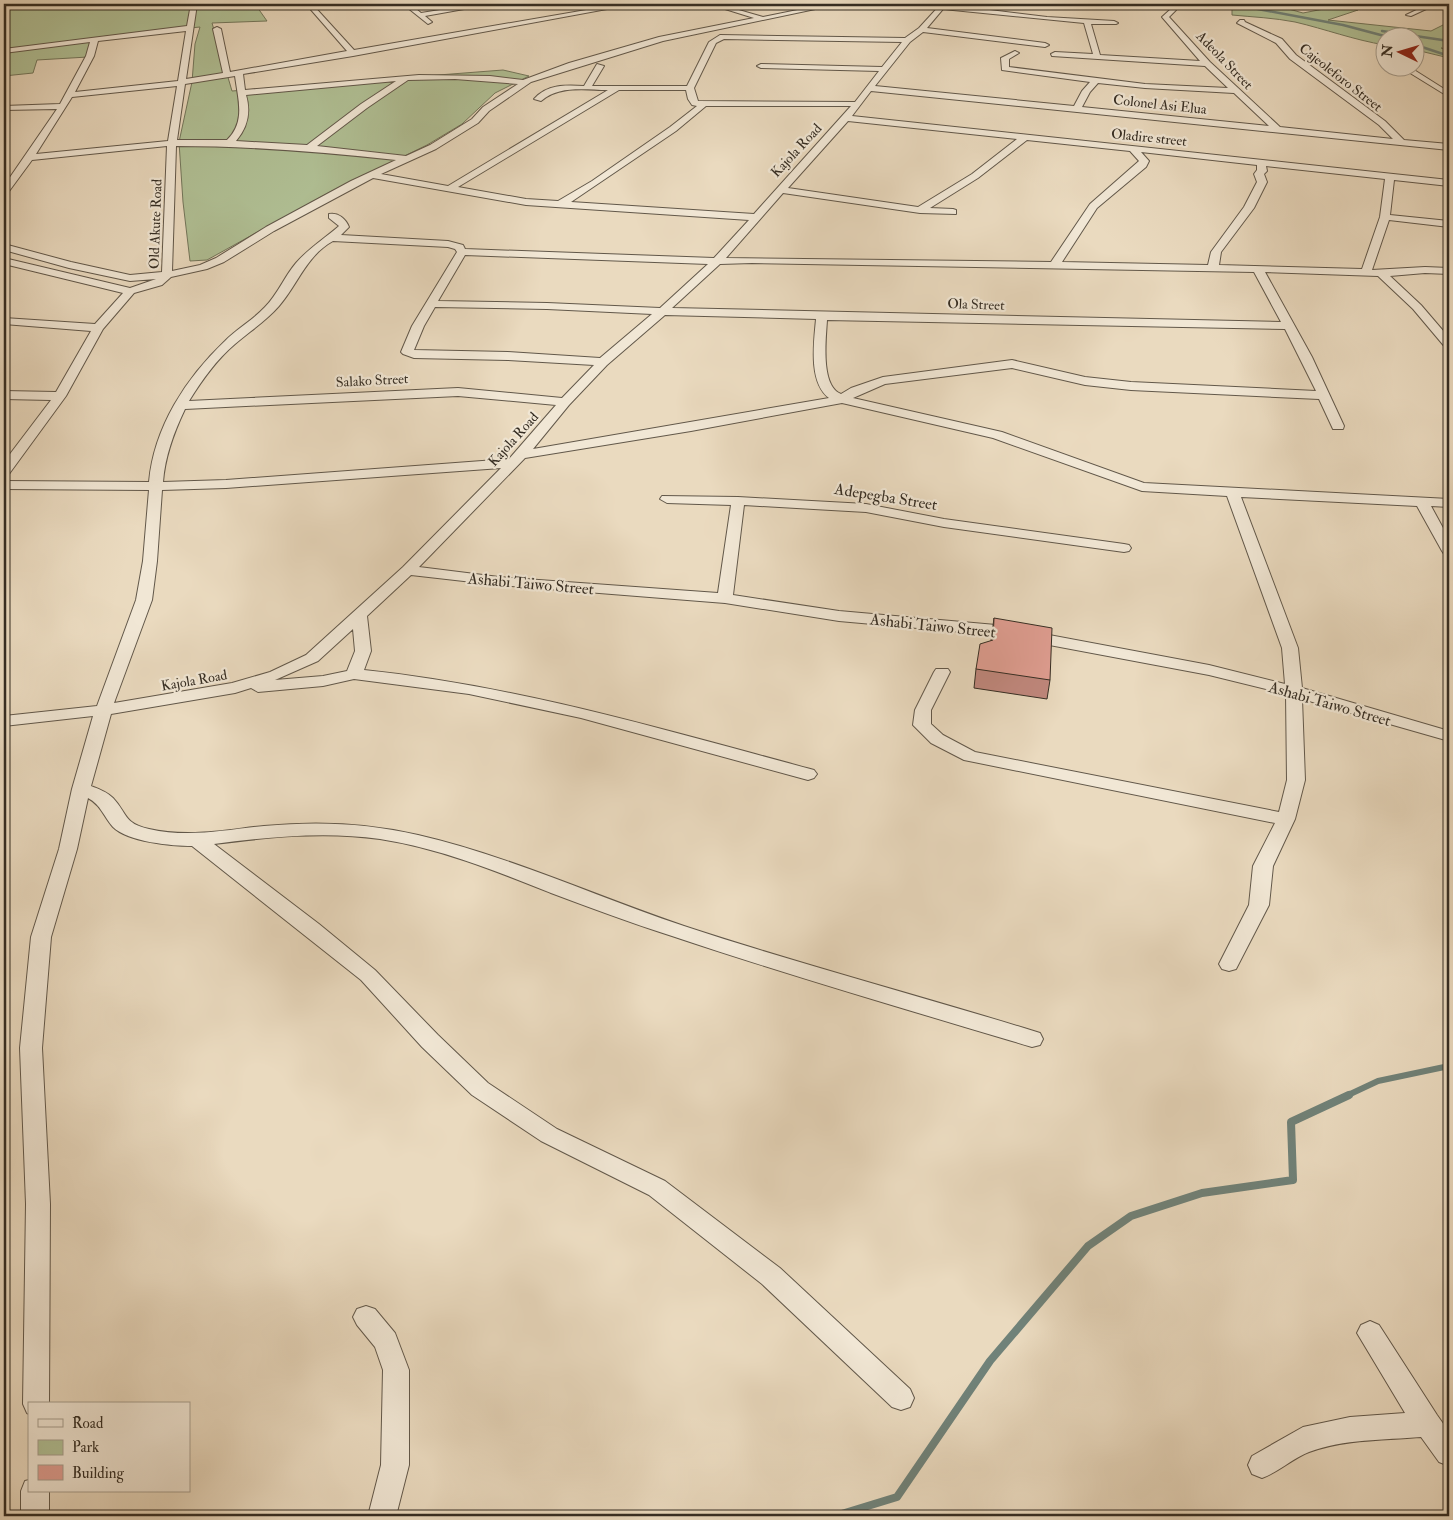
<svg xmlns="http://www.w3.org/2000/svg" width="1453" height="1520" font-family="'IM FELL Double Pica',serif">
	<rect width="100%" height="100%" fill="#eadabf"/>
	<filter id="stains"><feTurbulence type="fractalNoise" baseFrequency=".004" numOctaves="4"/><feColorMatrix values="0 0 0 0 .2 0 0 0 0 .09 0 0 0 0 .02 0 0 0 .5 -.17"/></filter>
	<radialGradient id="worn" r=".72"><stop offset=".6" stop-color="#630" stop-opacity="0"/><stop offset="1" stop-color="#630" stop-opacity=".3"/></radialGradient>
	<path fill="#b1c196" stroke="#73775c" d="M4,4H255L267,21L212,23L232,91L503,70L529,76L495,93L462,124L427,145L330,192L207,260L190,261L183,202L179,142L192,82L195,44L200,27L99,37L88,57L37,60L33,73L4,76Z
		M1218,4H1271L1303,13L1334,7L1358,10L1328,20L1431,31L1449,22V49L1441,48L1449,51V58L1416,50V38H1386L1385,45C1354,40 1325,29 1295,22C1275,18 1253,17 1232,15V5Z"/>
	<g fill="none" stroke-linecap="round" stroke-linejoin="round">
		<path stroke="#708279" stroke-width="2.5" d="M1231,4L1343,25L1392,38
			M1382,31L1449,41
			M1416,45L1449,56"/>
		<path stroke="#708279" stroke-width="6" d="M1346,1096L1378,1081L1449,1066"/>
		<path stroke="#708279" stroke-width="8" d="M835,1516L897,1497L990,1361L1088,1246L1131,1216L1202,1193L1293,1180L1291,1122L1349,1095"/>
		<defs>
			<path id="minor" d="M191,4H197L186,79L223,73L213,29L217,27L221,29L230,72L347,51L306,4H312L354,50L621,4H634L353,56L243,74L245,90L419,75L490,76L523,80L569,63L659,37L754,18L709,4H718L763,17L827,4H839L663,41L531,82L489,111L478,123L436,149L381,174L448,186L608,90C585,90 559,85 541,101L534,99C547,84 566,85 584,86L597,64L604,66L592,86H687L709,42L720,35L905,38L919,28L941,4L1047,17L1114,21L1118,23L1116,24H1091L1100,55L1200,61L1162,17L1172,8H1176V10L1169,17L1210,62L1280,127L1393,139L1379,125L1290,59L1276,43L1237,23L1240,20H1244L1245,22L1282,39L1296,55L1385,121L1404,140L1449,144V150L871,91L852,116L1449,180V186L1394,180L1390,215L1449,221V227L1389,220L1372,270L1425,267L1449,268V274L1425,273L1390,276L1421,305L1445,333L1449,338V348L1445,347L1413,309L1378,276L1265,272L1312,357L1344,426L1343,429H1333L1319,399L1131,390L1085,385L1012,368L885,384L853,398L1002,432L1144,483L1449,499V507L1431,506L1449,539V555L1444,554L1442,551L1417,506L1241,497L1298,648L1302,688L1449,731V741L1302,699L1305,780L1295,819L1273,866L1269,905L1236,969L1229,971L1222,969L1219,964L1249,905L1253,866L1275,823L964,760L931,743L913,725L915,710L934,672L936,669H948L950,672L931,710V724L943,735L975,752L1279,812L1287,780L1286,694L1209,675L996,635L839,621L725,603L499,585L411,575L367,616L371,651L364,670C518,686 665,730 814,770L817,774L814,778L808,780L581,718L469,694L354,679L323,686L258,692L251,688L235,693L111,714L91,786C99,789 107,792 113,798C128,814 123,823 149,829C188,838 225,830 264,826C316,821 368,823 418,835C509,856 595,896 684,926C802,965 921,996 1040,1033L1043,1039L1040,1045L1032,1047C912,1011 791,976 672,936C631,923 591,908 551,893C496,871 439,848 380,839C324,831 269,837 214,844L319,924L375,970L438,1035L488,1083L557,1129L665,1181L780,1268L910,1389L914,1398L910,1407L901,1410L892,1407L762,1284L649,1195L541,1141L472,1095L422,1047L361,980L192,846C172,846 128,842 113,827C104,817 101,805 88,798L77,849L51,937L42,1048L50,1204L49,1404H29V1414L27,1413L23,1404L26,1204L20,1048L31,937L59,849L72,789L93,716L4,726V716L97,706L136,600L143,561L149,490L4,489V481L149,482C154,427 186,378 225,341C238,328 253,320 265,307C278,294 284,277 296,263C309,248 324,239 339,226L329,218V214C338,212 346,219 349,227L341,235L448,241L463,245L465,249L714,258L749,220L526,205L373,178L274,231L224,262L207,269L171,277L162,285L134,293L103,329L66,396L9,474L4,475V462L51,400L4,399V391L56,392L91,331L4,324V318L95,324L123,293L4,264V258L130,288L156,279L130,281L69,268L4,250V244L71,262L130,275L162,272L167,146L32,160L7,194L4,195V186L57,109L4,110V106L60,104L86,56L90,42L4,53V49L187,26ZM943,9L1084,23L1093,54L1055,52L1051,54L1052,56L1205,66L1228,88L1145,84L1009,67V59L1019,53L1015,51L1001,58L1002,70L1090,82L1082,91L1074,106L875,86L910,42L923,32L1045,47L1049,45L1045,43L927,28ZM186,31L178,81L75,92L94,56L98,41ZM724,39L902,42L882,67L761,64L757,66L761,68L879,71L855,102L698,101L694,88L716,43ZM235,76C238,100 246,121 227,140H177L185,84ZM455,79L518,84L483,107L472,119L430,145L406,156L317,146L367,108L408,80ZM396,81L361,104L307,145L236,141C248,127 251,112 246,95ZM1098,83L1145,88L1234,93L1269,126L1082,107L1090,92ZM177,86L168,141L36,154L72,97ZM619,90H686L688,99L692,105L697,106L670,127L592,181L558,201L526,199L458,187ZM706,106H851L754,214L571,202L676,131ZM848,121L1017,139L972,174L918,207L788,188ZM1027,140L1130,151L1139,161L1090,204L1051,262L726,258L783,193L920,213L956,214V210L953,209L930,208L978,178ZM176,146C250,146 323,152 396,160L351,181L266,227L216,258L200,265L172,271ZM1141,152L1257,165V170L1254,174L1257,182L1244,207L1211,252L1208,265L1062,262L1097,208L1146,167L1149,161ZM1266,166L1385,179L1380,217L1362,269L1219,265L1221,252L1254,208L1267,182L1264,174L1267,171ZM333,241L448,247L455,249L457,252L412,326L401,352L403,354L414,358L508,360L594,365L562,398L458,388L189,401C202,380 216,360 235,344C250,331 266,321 279,306C298,284 306,256 333,241ZM465,255L708,264L660,308L547,303L438,301ZM752,263L1254,272L1281,322L672,308L720,264ZM435,307L547,309L652,314L600,358L508,352L414,350L424,326ZM665,315L816,319C814,342 808,382 829,398L533,449L569,405L607,365ZM827,320L1285,329L1316,391L1131,382L1085,377L1012,360L883,377L851,388L841,394C820,386 826,338 827,320ZM458,396L556,405L509,459L226,480L163,482C165,456 174,432 185,409ZM842,403L993,438L1142,491L1227,496L1282,648L1285,684L1209,665L996,625L839,611L733,595L744,505L866,512L944,527L1124,552L1129,551L1131,548L1129,545L1124,544L944,519L866,504L738,497L662,496L660,499L667,503L731,505L718,593L499,577L419,567L525,458L691,431ZM501,468L403,567L306,655L270,672L232,683L114,703L152,600L157,561L162,490L226,488ZM353,629L355,651L347,671L323,676L275,680L318,661Z
				M403,4H410L421,13L478,4H492L425,16L432,22L428,24Z
				M1429,4H1437L1411,16L1406,15Z
				M1402,68H1411L1449,92V97Z
				M366,1306L375,1309L395,1333L409,1370V1465L396,1516H368L381,1465L383,1370L375,1347L357,1325L353,1317L357,1309Z
				M1370,1321L1379,1325L1437,1415L1449,1432V1466L1439,1462L1421,1437C1384,1440 1344,1439 1309,1452C1293,1458 1279,1472 1262,1478L1252,1474L1248,1465L1252,1456L1303,1427L1350,1417L1405,1413L1357,1333L1361,1325Z
				M29,1480V1491H49V1516H21V1491L25,1481Z"/>
		</defs>
		<use href="#minor" stroke="#62584a" stroke-width="2"/>
		<use href="#minor" fill="#f1e7d5" fill-rule="evenodd"/>
	</g>
	<path fill="#c1887e" stroke="#352d23" d="M994,618L1050,680L1047,699L974,688L976,669L991,641Z"/>
	<path fill="#e09e92" stroke="#352d23" d="M994,618L1052,628L1050,680L976,669L980,644L993,640Z"/>
	<g text-anchor="middle" stroke-width="4.5" stroke-linejoin="round" paint-order="stroke">
		<g font-size="14" fill="#352d23" stroke="#f1e7d5">
			<text transform="translate(1225 60) rotate(46)" y="5">Adeola Street</text>
			<text transform="translate(1341 77) rotate(38)" y="5">Cajeoleforo Street</text>
			<text transform="translate(1160 104) rotate(6)" y="5">Colonel Asi Elua</text>
			<text transform="translate(1149 137) rotate(6)" y="5">Oladire street</text>
			<text transform="translate(796 150) rotate(-47)" y="5">Kajola Road</text>
			<text transform="translate(155 224) rotate(-88)" y="5">Old Akute Road</text>
			<text transform="translate(976 304) rotate(2)" y="5">Ola Street</text>
			<text transform="translate(372 380) rotate(-3)" y="5">Salako Street</text>
			<text transform="translate(513 439) rotate(-48)" y="5">Kajola Road</text>
			<text transform="translate(194 680) rotate(-10)" y="5">Kajola Road</text>
		</g>
		<g font-size="16" fill="#352d23" stroke="#f1e7d5">
			<text transform="translate(886 496) rotate(9)" y="6">Adepegba Street</text>
			<text transform="translate(531 583) rotate(5)" y="6">Ashabi Taiwo Street</text>
			<text transform="translate(933 625) rotate(6)" y="6">Ashabi Taiwo Street</text>
			<text transform="translate(1330 703) rotate(16)" y="6">Ashabi Taiwo Street</text>
		</g>
	</g>
	<rect width="1453" height="1520" fill="none" stroke="#eadabf" stroke-width="20"/>
	<rect x="5" y="5" width="1443" height="1510" fill="none" stroke="#352d23" stroke-width="2.5"/>
	<rect x="10" y="10" width="1433" height="1500" fill="none" stroke="#352d23"/>
	<rect x="28" y="1402" width="162" height="90" fill="#f1e7d5" stroke="#a69d8e"/>
	<rect x="38" y="1419" width="25" height="8" fill="#f1e7d5" stroke="#a69d8e"/>
	<text x="72" y="1428" font-size="15" fill="#352d23">Road</text>
	<rect x="38" y="1440" width="25" height="15" fill="#b1c196" stroke="#a69d8e"/>
	<text x="72" y="1452" font-size="15" fill="#352d23">Park</text>
	<rect x="38" y="1465" width="25" height="15" fill="#e09e92" stroke="#a69d8e"/>
	<text x="72" y="1478" font-size="15" fill="#352d23">Building</text>
	<g transform="translate(1400 52) rotate(275)"><circle r="24" fill="#f1e7d5" stroke="#a69d8e"/>
	<path d="M0-4L9 19L0 12L-9 19Z" fill="#8f2418"/>
	<text y="-8" font-size="14" font-weight="bold" text-anchor="middle" fill="#352d23">N</text>
	</g>
	<rect width="100%" height="100%" filter="url(#stains)"/>
	<rect width="100%" height="100%" fill="url(#worn)"/>
</svg>
